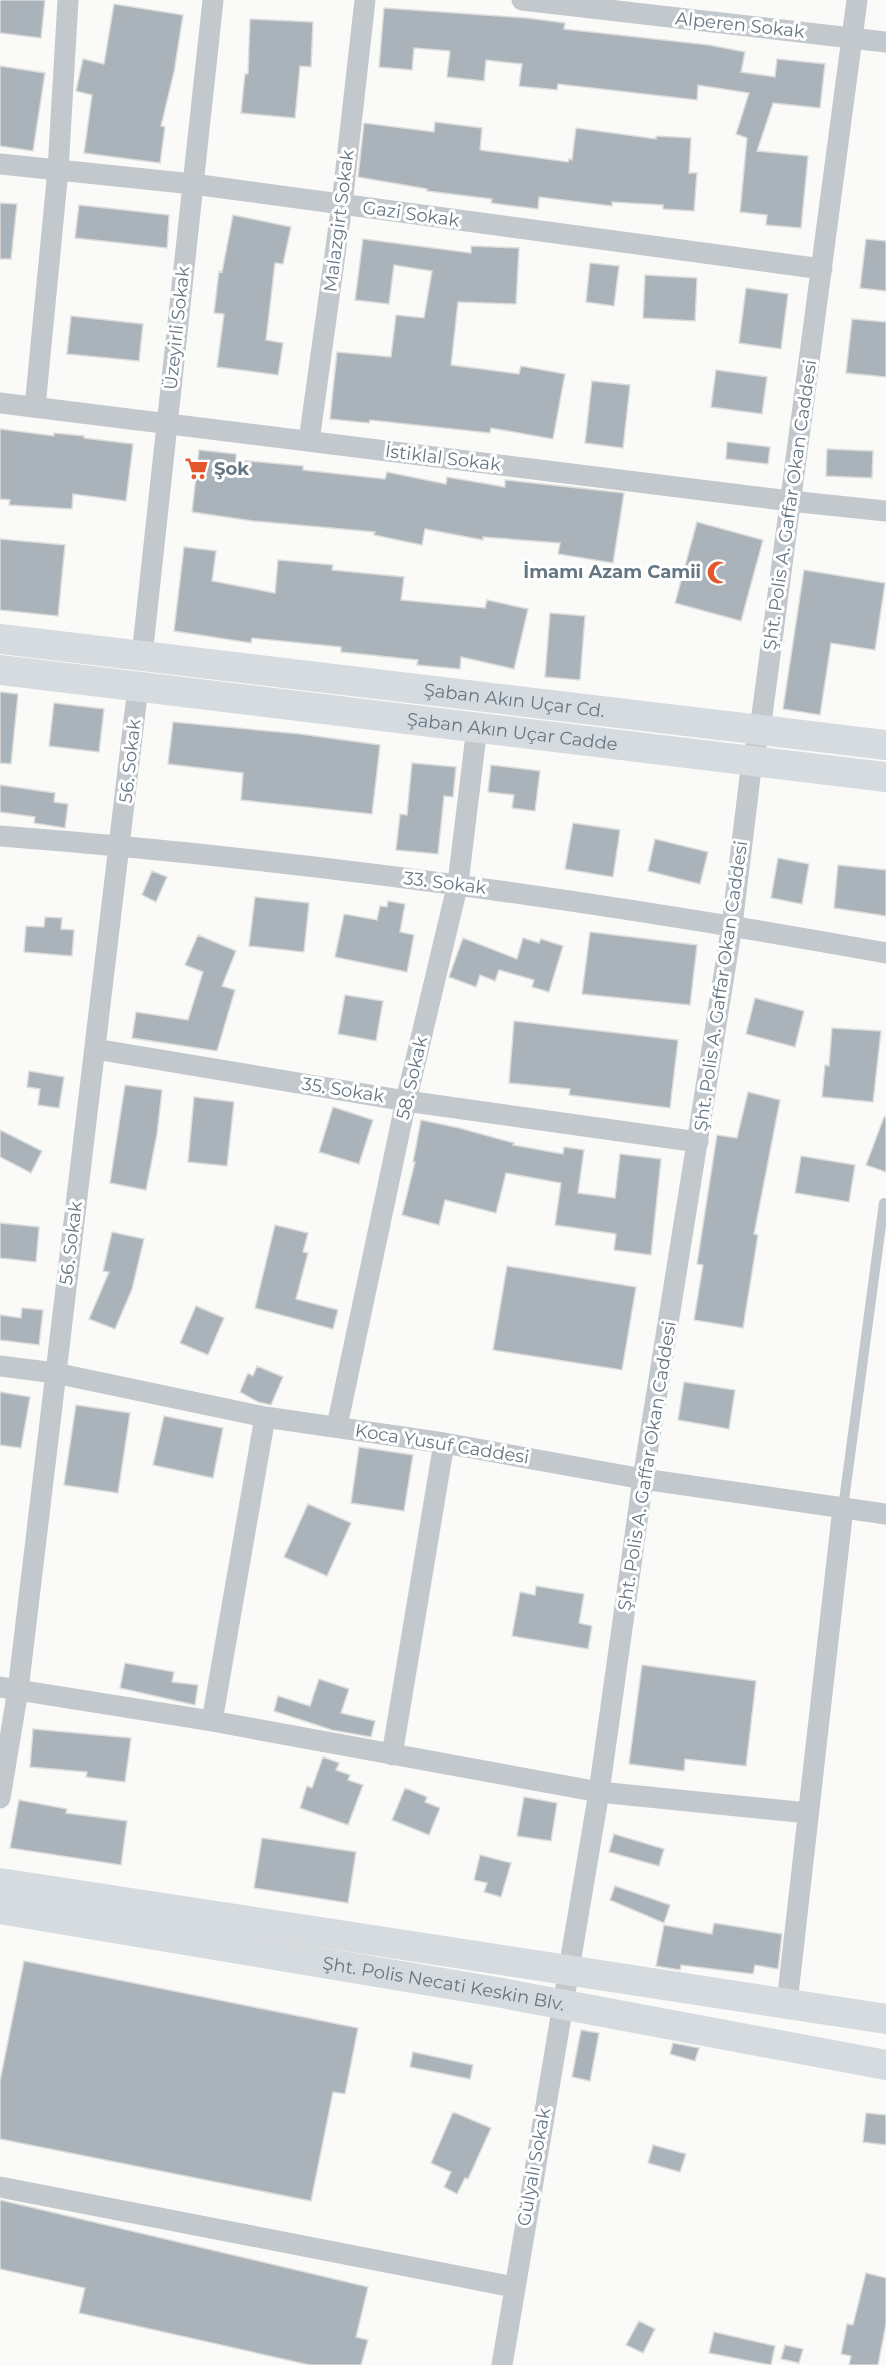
<svg xmlns="http://www.w3.org/2000/svg" width="886" height="2365" font-family="Montserrat,sans-serif">
	<rect width="100%" height="100%" fill="#fafaf8"/>
	<path fill="#aab3b9" stroke="#dcdcda" stroke-width="1.5" d="M0,0H45L41,38L0,33Z
		M114,4L183,15L174,72L161,126L165,127L160,163L84,153L92,95L76,91L83,59L104,64Z
		M384,8L527,18L565,23L564,29L709,45L745,52L741,72L775,77L777,59L825,64L820,108L773,103L757,151L808,156L801,228L766,225L767,215L740,212L747,138L736,134L749,93L698,85L697,100L558,84L557,90L519,86L522,64L486,60L484,81L447,77L450,51L414,48L412,70L379,67Z
		M250,19L313,22L311,67L300,66L295,118L241,113L245,74H248Z
		M0,66L45,73L33,151L0,146Z
		M435,122L482,128L480,150L568,162L569,159L572,160L576,128L656,139V136L691,138L689,173H697L694,211L663,209V205L612,202V206L539,197L538,209L491,203L492,199L427,191V189L358,177L364,123L434,132Z
		M0,203L17,204L11,259H0Z
		M79,205L169,215L167,248L75,238Z
		M233,215L291,227L283,264L275,263L266,340L283,343L278,375L217,367L224,314L214,313L219,271L222,272Z
		M363,239L471,253V246L519,248L516,304L458,302L451,365L519,374L521,366L565,374L553,439L491,428L490,433L370,420L369,423L330,419L337,352L391,357L396,315L424,318L432,271L394,265L389,304L355,300Z
		M866,239L886,241V291L860,288Z
		M590,263L619,266L614,306L586,302Z
		M645,275L697,278L695,321L643,318Z
		M746,288L788,294L781,349L739,343Z
		M71,316L143,324L139,361L67,354Z
		M852,319L886,322V377L846,373Z
		M716,370L767,377L762,414L711,407Z
		M592,381L630,385L623,448L585,443Z
		M0,429L54,436V433L84,436V438L133,444L126,501L73,494L72,509L9,505L10,500L0,499Z
		M727,442L770,447L768,464L726,459Z
		M827,449L873,451L872,478L826,476Z
		M199,450L236,454V460L303,466V470L385,479L387,472L446,484L447,477L505,487V480L624,493L613,563L558,554L560,543L483,537V540L425,529L422,545L374,535L375,532L253,521L192,512Z
		M697,522L763,540L741,621L675,603Z
		M0,539L65,545L58,616L0,610Z
		M184,547L216,551L212,581L275,593L278,560L333,565L332,570L404,577L401,600L485,608L487,600L528,609L514,669L461,657L460,669L417,665L418,660L341,652V647L252,638L251,643L174,631Z
		M804,570L885,583L875,650L831,643L820,715L783,709Z
		M550,613L585,616L580,680L545,677Z
		M0,692L18,694L11,764L0,763Z
		M54,703L104,709L99,752L49,746Z
		M173,722L300,734L380,745L372,814L241,800L243,773L168,764Z
		M412,763L456,767L453,797L444,796L438,854L396,850L400,814L407,815Z
		M491,765L540,771L535,811L512,808L514,795L488,792Z
		M0,785L55,793L54,802L68,804L65,828L34,823L35,817L0,812Z
		M573,823L620,830L613,877L565,869Z
		M655,839L708,852L700,884L648,871Z
		M778,858L809,864L802,904L771,898Z
		M838,865L886,870V916L834,908Z
		M152,871L167,877L156,902L142,895Z
		M255,897L309,903L304,952L249,946Z
		M388,901L405,904L400,932L414,935L407,972L335,957L344,914L377,920L380,906L387,907Z
		M45,917L62,918L61,929L74,930L72,956L24,952L26,926L44,927Z
		M590,932L697,945L690,1005L582,994Z
		M198,935L236,951L222,986L235,990L217,1051L132,1038L136,1012L188,1020L203,972L185,965Z
		M463,938L517,959L523,938L539,943L541,939L563,946L549,992L532,987L534,980L499,970L495,981L480,975L476,987L449,977Z
		M345,995L383,1001L376,1041L338,1034Z
		M755,998L804,1011L795,1047L746,1034Z
		M514,1021L678,1040L670,1108L569,1095L570,1089L509,1083Z
		M832,1028L881,1031L873,1102L822,1097L825,1065L829,1066Z
		M29,1071L64,1077L59,1108L38,1105L40,1089L27,1087Z
		M125,1085L162,1090L157,1134L146,1190L110,1183Z
		M748,1092L780,1100L754,1234L758,1235L743,1328L694,1320L703,1265L697,1264L717,1135L737,1138Z
		M194,1097L234,1102L227,1166L188,1162Z
		M333,1107L373,1120L359,1164L319,1152Z
		M884,1117H886V1172L866,1165Z
		M421,1120L459,1128L514,1143L513,1145L563,1154L564,1147L584,1150L578,1193L615,1198L620,1154L661,1159L651,1255L614,1250L616,1234L555,1225L561,1183L506,1173L496,1213L445,1200L439,1225L402,1215L415,1162H413Z
		M0,1130L42,1151L31,1173L0,1157Z
		M801,1156L855,1165L849,1202L795,1193Z
		M0,1223L39,1227L36,1262L0,1258Z
		M275,1225L308,1233L303,1252L308,1253L296,1299L338,1310L333,1329L255,1308Z
		M112,1232L144,1239L132,1289L115,1329L89,1319L109,1272L103,1271Z
		M507,1266L636,1287L622,1370L493,1350Z
		M196,1306L224,1318L208,1355L180,1343Z
		M22,1308L43,1310L39,1345L0,1340V1315L21,1318Z
		M257,1366L283,1377L271,1405L258,1402L240,1392L248,1373L253,1376Z
		M684,1382L735,1390L729,1429L678,1420Z
		M0,1392L30,1397L21,1448L0,1445Z
		M76,1405L130,1413L118,1493L64,1485Z
		M164,1416L223,1428L213,1478L153,1465Z
		M359,1447L413,1455L404,1511L351,1503Z
		M308,1504L351,1523L327,1576L284,1557Z
		M536,1586L584,1594L579,1623L592,1626L588,1649L512,1636L520,1592L535,1595Z
		M125,1663L174,1672L172,1682L198,1685L195,1705L120,1688Z
		M642,1665L756,1681L746,1766L685,1759L684,1771L629,1764Z
		M319,1679L349,1689L341,1713L375,1721L371,1737L332,1730L274,1711L278,1696L310,1706Z
		M33,1729L131,1738L125,1782L86,1777L87,1772L30,1767Z
		M323,1757L339,1763L336,1770L350,1775L348,1780L363,1785L348,1825L300,1808L307,1786L312,1788Z
		M405,1788L427,1797L425,1802L440,1808L429,1835L392,1820Z
		M524,1797L557,1803L551,1841L517,1836Z
		M19,1800L67,1809L66,1813L127,1821L121,1865L10,1848Z
		M614,1834L664,1849L659,1866L609,1852Z
		M262,1838L356,1852L348,1903L254,1888Z
		M480,1855L511,1863L501,1897L484,1892L487,1883L474,1880Z
		M615,1886L670,1905L664,1923L610,1900Z
		M714,1923L782,1934L778,1969L755,1965L753,1974L681,1965L680,1970L656,1966L664,1925L712,1934Z
		M24,1961L358,2028L345,2094L333,2092L311,2201L0,2139V2081Z
		M581,2030L599,2033L590,2081L572,2077Z
		M673,2043L699,2048L695,2061L670,2054Z
		M413,2052L473,2065L470,2079L410,2067Z
		M453,2112L491,2128L468,2179L465,2178L457,2194L444,2187L451,2172L431,2163Z
		M866,2113L886,2115V2145L863,2142Z
		M653,2145L686,2154L680,2172L648,2163Z
		M0,2200L368,2287L356,2337L368,2340L361,2365H310L79,2313L85,2288L0,2269Z
		M866,2273L886,2278V2324L878,2365H849L851,2356L841,2354L847,2324L853,2325Z
		M639,2321L655,2329L643,2353L626,2345Z
		M714,2332L775,2346L771,2365L709,2353Z
		M785,2345L803,2349L799,2363L781,2359Z"/>
	<g fill="none" stroke-linecap="round" stroke-linejoin="round">
		<path stroke="#c3c8cc" stroke-width="10" d="M843,1508L884,1203"/>
		<path stroke="#c3c8cc" stroke-width="21" d="M522,0L886,42
			M0,164L193,184L822,269
			M0,403L790,501L886,511
			M35,407L58,170L68,0
			M309,441L342,204L365,0
			M142,656L213,0
			M0,836C297,859 593,900 886,953
			M95,1049L406,1101L698,1142
			M0,1366L55,1373L265,1417L444,1443L643,1479L886,1514
			M337,1426L406,1101L458,883L477,727
			M0,1687L212,1721L599,1792L808,1813
			M212,1721L265,1417
			M392,1755L444,1443
			M0,1798L18,1690L138,687
			M787,2003L843,1508
			M0,2187L514,2287
			M502,2365L599,1792L643,1479L732,925L752,761L760,730L857,0"/>
		<g stroke="#d6dbdf" stroke-width="30">
			<path id="s1" d="M0,639L886,745"/>
			<path id="s2" d="M0,670L886,777"/>
			<path d="M0,1883L886,2019"/>
			<path id="s3" d="M0,1909L491,1991L886,2065"/>
		</g>
	</g>
	<defs>
		<symbol id="supermarket-bare" viewBox="-9 -9 18 18"><path d="M-6-5.5h2.5l.6 2H6L4.5 2H-2.5L-4.4-4H-6ZM-1.5 3.2a1.3 1.3 0 1 0 .1 0ZM3 3.2a1.3 1.3 0 1 0 .1 0Z" fill="#e4572e" stroke="#fff" stroke-width="2.5" paint-order="stroke"/></symbol>
		<symbol id="mosque-bare" viewBox="-9 -9 18 18"><path d="M3.5-4.9A6 6 0 1 0 3.5 4.9A5 5 0 1 1 3.5-4.9Z" fill="#e4572e" stroke="#fff" stroke-width="2.5" paint-order="stroke"/></symbol>
	</defs>
	<g fill-rule="evenodd">
		<use href="#supermarket-bare" x="180" y="452" width="33" height="33"/>
		<use href="#mosque-bare" x="702" y="556" width="33" height="33"/>
	</g>
	<g text-anchor="middle" stroke-width="6" stroke-linejoin="round" paint-order="stroke">
		<g font-size="18" fill="#657683" stroke="#fff">
			<text transform="translate(740 25) rotate(6)" y="6">Alperen Sokak</text>
			<text transform="translate(411 214) rotate(8)" y="6">Gazi Sokak</text>
			<text transform="translate(339 221) rotate(-83)" y="6">Malazgirt Sokak</text>
			<text transform="translate(177 328) rotate(-84)" y="6">Üzeyirli Sokak</text>
			<text transform="translate(443 458) rotate(7)" y="6">İstiklal Sokak</text>
			<text transform="translate(790 505) rotate(-82)" y="6">Şht. Polis A. Gaffar Okan Caddesi</text>
			<text dy="6" stroke="none"><textPath href="#s1" startOffset="518">Şaban Akın Uçar Cd.</textPath></text>
			<text dy="6" stroke="none"><textPath href="#s2" startOffset="516">Şaban Akın Uçar Cadde</textPath></text>
			<text transform="translate(130 761) rotate(-84)" y="6">56. Sokak</text>
			<text transform="translate(445 883) rotate(7)" y="6">33. Sokak</text>
			<text transform="translate(721 986) rotate(-82)" y="6">Şht. Polis A. Gaffar Okan Caddesi</text>
			<text transform="translate(412 1078) rotate(-77)" y="6">58. Sokak</text>
			<text transform="translate(343 1090) rotate(9)" y="6">35. Sokak</text>
			<text transform="translate(71 1243) rotate(-83)" y="6">56. Sokak</text>
			<text transform="translate(442 1444) rotate(9)" y="6">Koca Yusuf Caddesi</text>
			<text transform="translate(647 1466) rotate(-81)" y="6">Şht. Polis A. Gaffar Okan Caddesi</text>
			<text dy="6" stroke="none"><textPath href="#s3" startOffset="450">Şht. Polis Necati Keskin Blv.</textPath></text>
			<text transform="translate(534 2167) rotate(-80)" y="6">Gülyalı Sokak</text>
		</g>
		<g font-size="18" font-weight="bold" fill="#657683" stroke="#fff" text-anchor="start">
			<text x="214" y="475">Şok</text>
			<text x="701" y="578" text-anchor="end">İmamı Azam Camii</text>
		</g>
	</g>
</svg>
